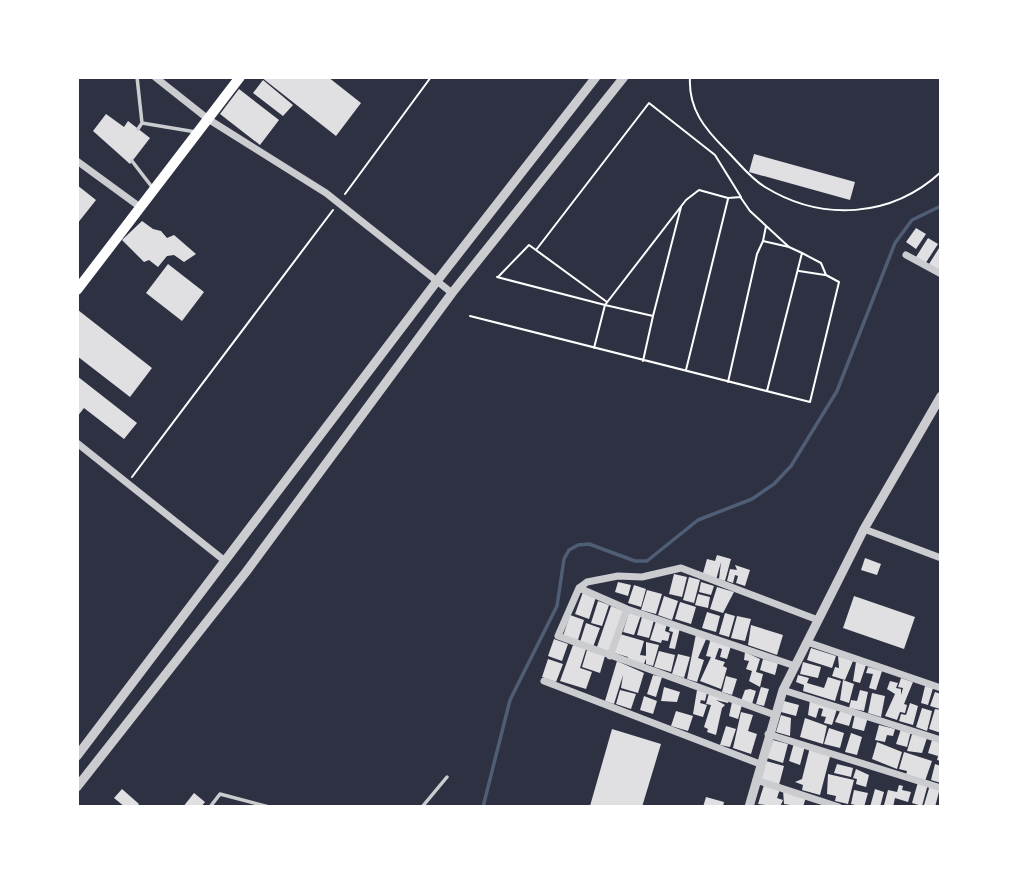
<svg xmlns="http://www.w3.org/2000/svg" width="1018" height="884" font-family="Bitter,serif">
	<rect width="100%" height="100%" fill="#2d3142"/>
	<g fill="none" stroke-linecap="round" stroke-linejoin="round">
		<path stroke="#4f5d75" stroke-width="3.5" d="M483,807L510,700L557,606L564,559L569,550L578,545L589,544L635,561H647L698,520L752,499L774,484L791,466L837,391L895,243L912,220L941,206"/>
	</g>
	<path fill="#e0e0e3" d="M261,77H328L361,103L336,136Z
		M263,80L293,105L283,116L253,93Z
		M239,89L279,120L260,145L220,114Z
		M106,114L124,127L128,121L150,138L130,164L93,131Z
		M754,154L855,182L850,200L749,172Z
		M77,185L96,200L77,224Z
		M142,221L153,229L161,231L167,238L174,235L196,254L184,262L174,255L167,256L158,267L149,260L144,262L122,240Z
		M916,228L926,234L916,249L906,242Z
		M928,238L938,244L925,264L916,257Z
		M941,245V269L940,271L929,264Z
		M168,264L204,292L182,321L146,293Z
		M78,310L152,368L130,397L77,356Z
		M77,376L137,423L124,439L84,408L77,417Z
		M717,555L731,559L725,581L719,579L721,562L716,580L703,573L707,559L715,561Z
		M865,558L881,564L877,575L861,570Z
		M735,565L750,570L745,586L736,583L738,576L735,575L733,583L727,581L730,569L737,570Z
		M674,574L687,577L682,597L669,594Z
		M689,577L700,580L694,603L683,600Z
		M618,582L631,585L628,596L615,592Z
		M701,582L714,586L711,595L699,592Z
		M634,585L646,589L641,607L628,603Z
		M717,587L734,592L723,613L710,609Z
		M647,590L662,594L656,614L641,610Z
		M583,592L596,597L589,619L575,614Z
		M698,594L710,597L708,608L695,605Z
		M664,596L678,601L672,620L658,615Z
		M854,596L915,617L904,649L843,628Z
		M598,601L609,605L602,626L591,623Z
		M680,602L696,607L691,624L675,619Z
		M611,606L624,611L610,652L597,647Z
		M629,612L641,615L634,635L623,632Z
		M707,612L720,616L716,632L702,628Z
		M725,613L735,616L729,637L719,634Z
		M570,615L584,620L578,640L563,636Z
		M737,616L751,619L745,641L731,638Z
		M642,617L654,620L649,638L637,635Z
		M656,621L667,624L665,631L670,633L668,641L662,640L661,643L650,640Z
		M586,623L600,628L593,647L580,642Z
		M751,625L783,635L777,655L748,645Z
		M670,626L680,628L675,649L669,648L673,632L669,631Z
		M620,634L644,641L640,655L647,656L644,664L627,661L628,657L614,653Z
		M696,634L707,637L698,658L704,660L697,682L687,679Z
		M711,638L731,646L727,659L720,657L722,649L719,648L715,659L725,662L723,666L727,668L721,689L700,681L711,657L706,656Z
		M554,639L568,644L562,661L548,656Z
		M646,642L659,645L653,666L646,664Z
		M573,645L586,649L580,668L592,672L586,689L560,681Z
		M811,648L836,656L832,668L807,660Z
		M587,650L605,656L600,673L582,667Z
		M659,651L675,655L671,672L654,667Z
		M745,652L760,659L756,672L763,674L760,687L749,681L752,671L746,669L749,661L744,660Z
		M678,654L690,657L684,678L672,674Z
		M838,656L853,661L845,680L832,676L835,667L839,668Z
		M548,659L563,664L556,682L542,677Z
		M763,659L778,663L775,675L760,670Z
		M617,661L644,673L638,693L621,688L623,675L614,704L605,701Z
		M803,662L821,667L818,678L800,674Z
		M856,662L866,665L860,683L853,681Z
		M868,667L882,671L876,690L869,688L873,674L866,673Z
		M653,675L662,677L656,697L647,694Z
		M798,675L809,678L807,683L824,688L828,677L841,681L835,701L803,691L804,685L796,682Z
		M726,676L737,679L732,695L722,692Z
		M901,678L913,682L904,704L907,705L905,713L900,712L897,720L885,716L895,694L887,689L890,681L898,683L896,688L901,689V695L903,688L898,687Z
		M843,680L854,684L849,703L840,700Z
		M925,686L933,688L928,705L921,703Z
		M664,687L680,692L677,702L661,701Z
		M761,687L769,689L764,706L756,704Z
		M750,689L756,691L752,704L741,701L745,690Z
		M620,690L636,694L631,709L616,704Z
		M697,690L707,693L705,701L701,700L700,703L707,705L703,717L693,714Z
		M860,690L868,692L864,711L849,708L851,700L857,701Z
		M935,692L941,694L940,709L930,706Z
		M709,693L729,700L728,703L716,700L725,705L722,708L716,735L707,732L708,729L704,727L711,705L706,704Z
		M872,693L885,696L881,717L868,713Z
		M644,696L657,701L653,714L640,710Z
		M810,700L837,709L832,725L824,723L826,717L821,716L823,709L819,708L816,718L808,715Z
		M784,701L799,705L796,716L781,712Z
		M732,702L742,705L738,719L729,716Z
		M910,703L918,706L913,725L899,721L901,714L906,715Z
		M922,708L932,711L927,731L916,727Z
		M841,709L853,713L849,726L835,722Z
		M935,709L941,710V733L929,729Z
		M676,711L693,716L688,731L671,726Z
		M741,712L753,715L748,731L757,734L751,754L733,748Z
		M855,714L868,717L864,731L852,728Z
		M781,715L791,718L790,736L776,732Z
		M805,718L827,726L823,744L800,737Z
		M879,725L895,729L893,736L887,735L885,742L875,740Z
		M726,726L736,729L730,747L720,745Z
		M829,728L844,733L840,748L824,744Z
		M612,729L661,744L642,807L590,806Z
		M901,729L911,731L907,747L896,744Z
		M851,733L862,737L857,755L845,752Z
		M912,734L927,738L922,753L907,751Z
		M773,740L788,744L783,763L767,758Z
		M932,740L941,743V761L937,760L938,756L928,753Z
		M877,742L902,752L897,769L872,759Z
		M794,743L805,746L800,765L789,761Z
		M810,747L831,753L820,795L802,790L803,785L795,782L802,779Z
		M904,752L932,761L925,781L906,775L907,771L899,769Z
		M766,761L784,766L779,785L761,780Z
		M837,764L853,768L851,777L834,773Z
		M935,764L941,766V783L931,780Z
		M856,769L869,775L866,787L856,784L857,779L853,778Z
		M828,774L854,780L848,804L835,801L836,796L827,794Z
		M918,782L928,784L922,806L912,803Z
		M764,785L780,789L777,798L783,800L780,807L758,804Z
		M899,785L903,786L902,790L911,792L908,802L895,798L893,807L884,805L888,790L897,792Z
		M930,785L940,788L935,807L924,805Z
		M122,789L139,804L137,807H125L114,798Z
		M875,789L884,792L880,807H870Z
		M783,790L806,797L803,807L784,804Z
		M854,790L868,793L864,807L851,804Z
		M194,793L205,802L201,807H183Z
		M706,797L724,802L723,807H703Z"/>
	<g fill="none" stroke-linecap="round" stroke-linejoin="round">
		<path stroke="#fff" stroke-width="2" d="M690,77C688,109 705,129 726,150C739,163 750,178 765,187C822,222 891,218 941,172
			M345,194L431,77
			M741,198L750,211L789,247L763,241L766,226
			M536,250L649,103L715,155L741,197L728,198L699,190L686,200L605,305L653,316L643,361
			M799,271L825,275
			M497,277L605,305L594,348
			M498,277L529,245L607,302
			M470,316L810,402L839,282L826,275L821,263L802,253
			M653,316L681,207
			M686,370L728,199
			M728,382L757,254L763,241
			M767,391L802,253L789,247
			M132,477L333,210"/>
		<path stroke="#caccd0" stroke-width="3.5" d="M137,77L142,123L138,129
			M142,123L196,132
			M132,161L152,187
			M210,807L220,794L269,807
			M422,807L447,777"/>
		<path stroke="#caccd0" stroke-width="7" d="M155,77L208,119L326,193L452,293
			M77,161L140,207
			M906,255L941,274
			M77,443L225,561
			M864,529L941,558
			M579,588L627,609L795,666
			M807,642L941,688
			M610,656L627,609
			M544,681L760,764
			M783,690L941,740
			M775,715L558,636L579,588L587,582L618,576L642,577L681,568L818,620
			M768,734L941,788
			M756,780L839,807"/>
		<path stroke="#caccd0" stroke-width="9" d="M77,756L437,281L596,77
			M77,787L246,572L452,293L624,77
			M749,807L783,690L864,529L941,396"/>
		<path stroke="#fff" stroke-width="10" d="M77,290L240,77"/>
	</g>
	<rect width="1018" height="884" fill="none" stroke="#ffffff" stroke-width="158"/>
</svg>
